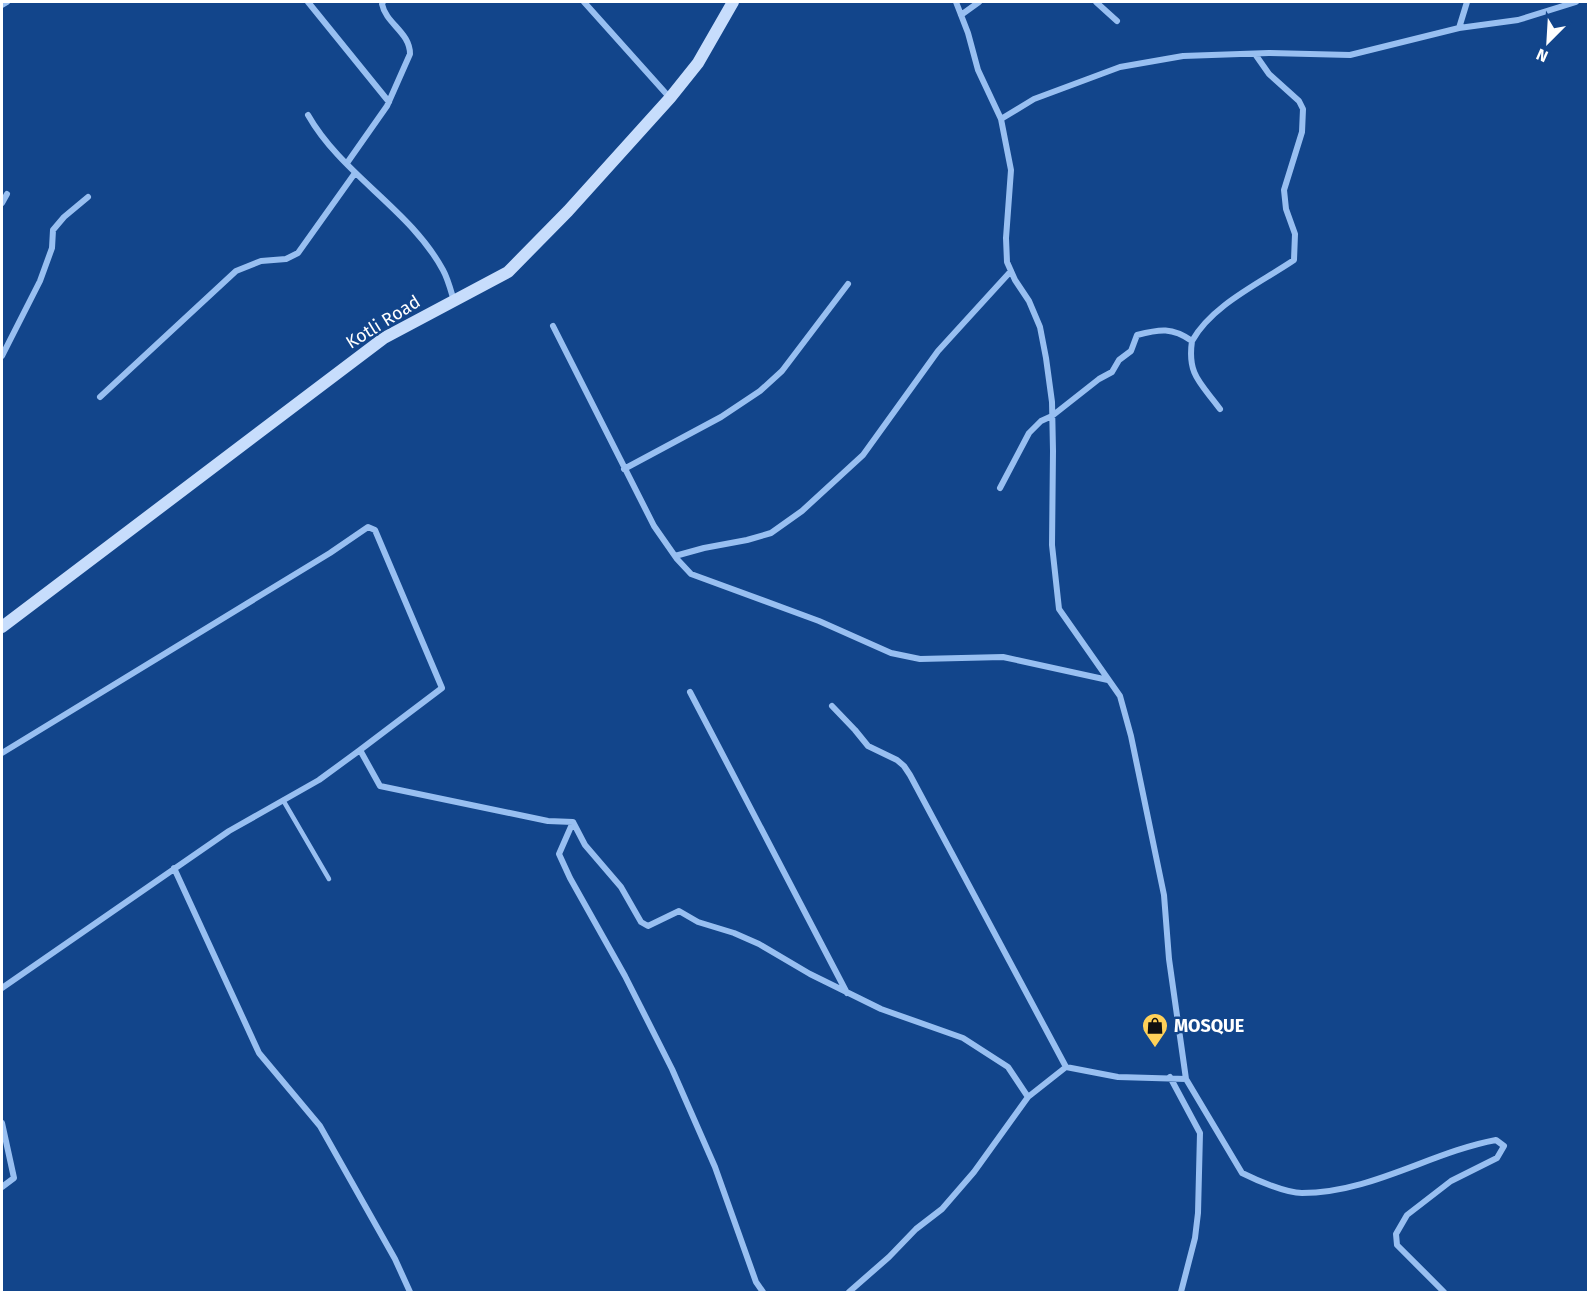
<svg xmlns="http://www.w3.org/2000/svg" width="1590" height="1294" font-family="'Fira Sans',sans-serif">
	<rect width="100%" height="100%" fill="#12458b"/>
	<g fill="none" stroke-linecap="round" stroke-linejoin="round">
		<path stroke="#98bff1" stroke-width="4.5" d="M283,800L329,879"/>
		<path stroke="#98bff1" stroke-width="6" d="M308,2L389,102
			M584,2L670,98
			M956,2L968,33L978,70L1001,119L1011,170L1006,238L1007,262L1015,280L1029,301L1040,327L1046,358L1052,402L1053,451L1052,545L1059,609L1120,696L1131,736L1164,895L1169,959L1186,1079
			M1096,2L1117,21
			M2,5L7,2
			M961,15L979,2
			M1459,28L1467,2
			M308,115C342,175 410,209 443,270C448,279 451,291 454,301
			M1001,119L1034,99L1120,67L1183,56L1269,53L1350,55L1459,28L1518,20L1576,2
			M347,163L387,106L410,54C410,32 386,24 382,4L383,2
			M2,203L7,194
			M553,326L654,526L677,559L691,574L819,621L891,653L920,659L1003,657L1108,680
			M1192,341C1212,305 1260,283 1294,260L1295,234L1286,209L1284,190L1302,132L1303,109L1299,101L1269,74L1255,54
			M2,356L40,281L52,248L53,230L64,217L88,197
			M100,397L236,271L261,261L286,259L298,253L355,173
			M624,469L721,417L760,391L782,371L848,284
			M1000,488L1029,433L1041,421L1052,416L1099,379L1112,372L1119,360L1131,351L1137,335C1160,329 1172,327 1192,341C1187,375 1201,383 1220,409
			M675,556L704,548L747,540L771,533L802,511L863,455L938,351L1011,271
			M690,692L847,993
			M832,706L855,730L868,746L897,760L904,766L910,775L1066,1067
			M2,753L330,553L368,527L375,530L442,688L360,750L380,786L548,821L573,822L585,845L621,887L641,922L648,926L679,911L698,922L734,933L759,944L810,974L881,1009L963,1038L1008,1067L1028,1097L1066,1067L1118,1077L1186,1079L1242,1173C1256,1180 1286,1193 1302,1193C1371,1193 1431,1152 1496,1140L1504,1146L1497,1158L1451,1181L1407,1215L1396,1234L1397,1245L1444,1292
			M573,822L559,854L570,878L625,976L672,1069L715,1167L756,1282L763,1292
			M174,868L259,1053L320,1126L395,1259L410,1292
			M2,988L229,831L319,780L360,750
			M1170,1077L1200,1133L1198,1213L1195,1238L1181,1292
			M2,1123L14,1178L2,1187
			M849,1292L889,1257L916,1229L942,1209L974,1172L1028,1097"/>
		<path stroke="#c7ddfc" stroke-width="12" d="M2,627L384,338L508,272L568,211L670,98L698,63L733,2"/>
	</g>
	<defs>
		<symbol id="shop-pin" viewBox="-11 -11 22 30"><path d="M0 17L-7.5 6A9.5 9.5 0 1 1 7.5 6Z" fill="#ffd159" stroke="#12458b"/><path d="M-5-2.5h2.3a2.7 3.5 0 0 1 5.4 0H5L5.5 6h-11ZM-1.5-2.5h3a1.5 2.3 0 0 0-3 0Z" fill="#111"/></symbol>
	</defs>
	<g fill-rule="evenodd">
		<use href="#shop-pin" x="1140" y="1011" width="30" height="40"/>
	</g>
	<g text-anchor="middle" stroke-width="5" stroke-linejoin="round" paint-order="stroke">
		<g font-size="18" fill="#fff" stroke="#12458b">
			<text transform="translate(383 322) rotate(-32)" y="6">Kotli Road</text>
		</g>
		<g font-size="18" font-weight="bold" fill="#fff" stroke="#12458b" text-anchor="start">
			<text x="1174" y="1032">MOSQUE</text>
		</g>
	</g>
	<rect width="1590" height="1294" fill="none" stroke="#ffffff" stroke-width="6"/>
	<g transform="translate(1548 42) rotate(204)" stroke="#12458b" stroke-width="4.5" paint-order="stroke">
	<path d="M0-4.5L10 22L0 15L-10 22Z" fill="#ffffff"/>
	<text y="-9" font-size="16" font-weight="bold" text-anchor="middle" fill="#ffffff">N</text>
	</g>
</svg>
